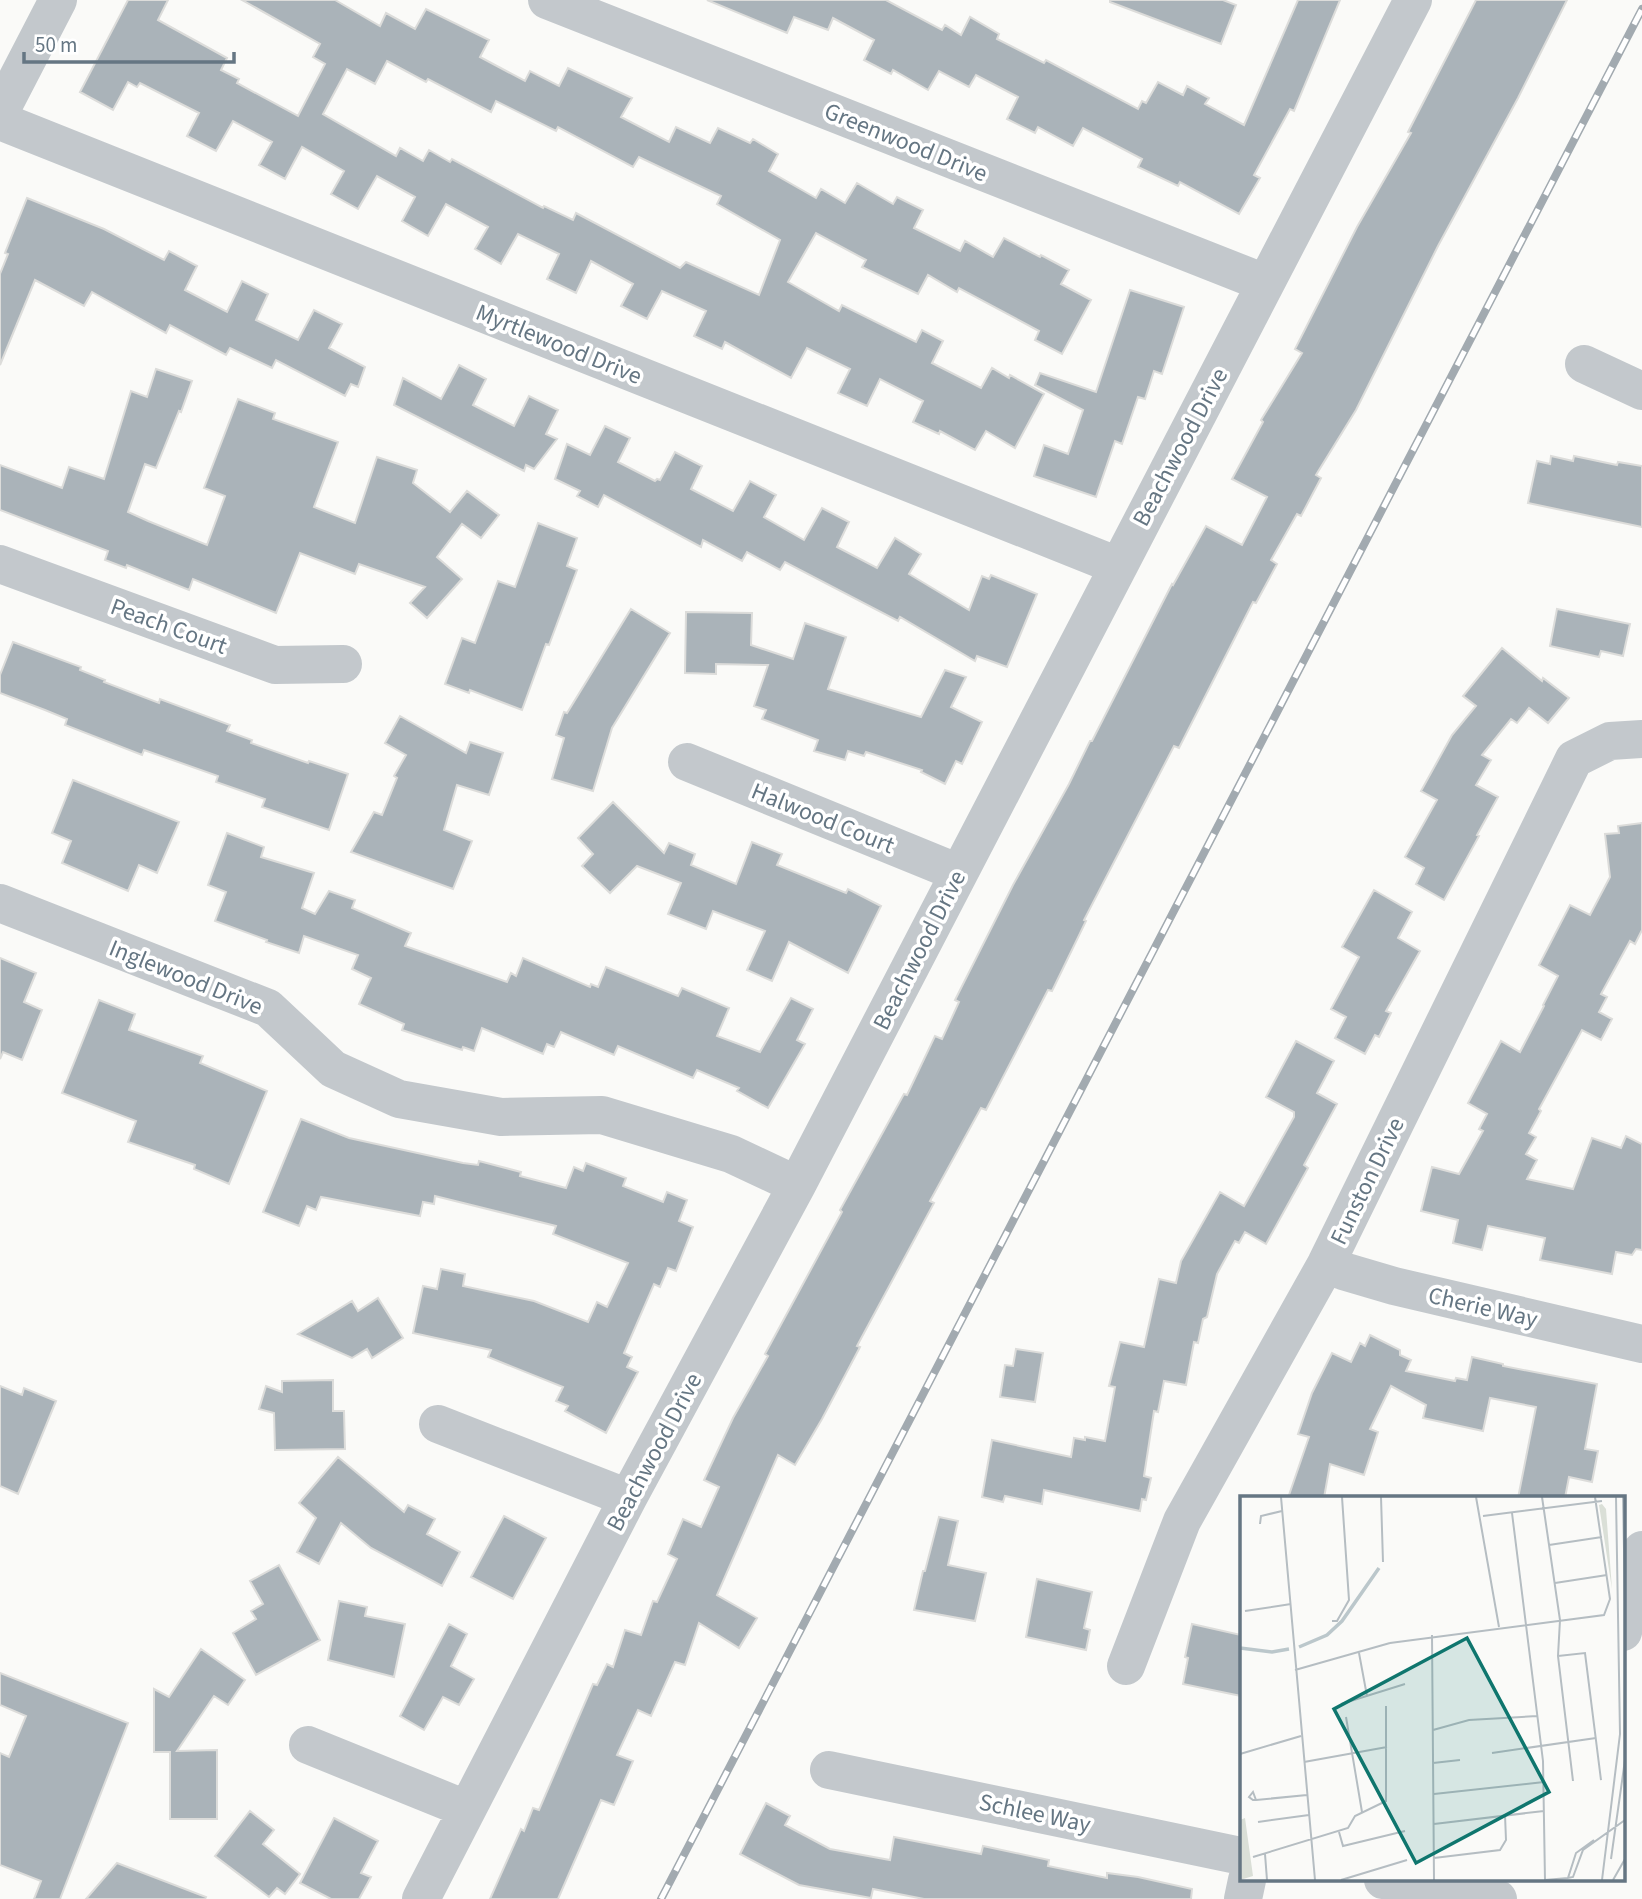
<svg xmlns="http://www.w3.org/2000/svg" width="1642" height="1899" font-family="'Source Sans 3',sans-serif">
	<rect width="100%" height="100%" fill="#fafaf8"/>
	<path fill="#aab3b9" stroke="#dcdcda" stroke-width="2" fill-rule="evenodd" d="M128,0H168L158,20L227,58L221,70L239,79L237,83L298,116L325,64L313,57L320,44L242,0H335L380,26L386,13L415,29L426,9L489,40L480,57L525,81L530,71L559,86L568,68L632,98L621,117L669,142L676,127L710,143L718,128L750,143L753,139L778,154L769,171L816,198L821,189L845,203L857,183L893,204L897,197L923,210L914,228L960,251L965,241L993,257L1004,238L1040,257L1041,255L1069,270L1061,284L1091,300L1062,354L1035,340L1039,331L959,288L957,292L928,275L918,294L862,267L866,260L816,233L788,282L839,311L842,305L916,342L922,330L943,341L932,363L981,388L992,368L1009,378L1010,375L1044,394L1015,448L986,431L975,450L940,431L939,434L913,422L923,401L880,379L867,406L838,393L850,369L807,348L791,378L725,342L722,349L694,336L706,311L662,291L647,319L621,306L633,284L591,261L576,293L547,279L559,254L518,234L501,264L475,249L488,227L446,204L428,236L402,221L415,197L377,176L358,209L331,194L344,171L302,147L285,179L259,165L272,142L233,121L216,151L187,136L199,113L140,83L137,87L128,82L113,110L80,92ZM387,61L426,82L428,79L491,112L496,101L556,131L558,127L633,167L639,157L721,196L717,204L780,240L759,295L686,262L680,268L576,213L573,220L544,206L543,208L452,159L450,162L429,150L423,161L400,148L396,156L323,114L347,69L375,84Z
		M707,0H886L942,30L945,25L961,35L970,17L999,34L997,39L1044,63L1046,60L1138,109L1142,101L1146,103L1158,82L1183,95L1187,86L1209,98L1205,104L1244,125L1298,0H1340L1294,111L1290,109L1254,175L1260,178L1239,214L1180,182L1178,186L1138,167L1142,159L1083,128L1073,146L1038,127L1035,133L1007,119L1018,97L976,75L969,87L939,71L928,90L893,70L891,74L864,60L874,40L833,18L828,30L794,17L787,33Z
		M1110,0H1223L1236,5L1221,44L1110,2Z
		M1476,0H1567L1518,98L1438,246L1356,410L1316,475L1321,478L1301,516L1297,514L1271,560L1277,564L1256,603L1253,602L1179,748L1174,746L1084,920L1086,921L1052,991L1048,990L986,1110L981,1108L930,1201L934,1203L857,1346L860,1347L822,1419L795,1465L778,1455L717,1595L757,1618L739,1648L699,1623L685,1665L675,1662L651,1716L638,1710L617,1755L633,1761L614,1805L601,1800L558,1899H490L521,1829L524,1831L533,1808L539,1810L593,1684L597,1685L607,1664L613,1667L625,1630L641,1635L653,1601L657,1602L677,1559L668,1554L683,1519L701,1527L719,1487L704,1480L733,1418L768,1356L765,1354L842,1212L840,1210L904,1094L907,1095L935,1036L942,1039L959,1002L955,1000L1013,885L1069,784L1090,741H1092L1172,584L1173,585L1206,526L1242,545L1267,497L1232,479L1263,422L1261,420L1302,353L1295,349L1357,227L1411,133L1408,132Z
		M27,198L104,229L164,260L169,251L197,266L185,290L227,312L242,281L268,294L256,320L298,340L314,310L342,324L329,348L365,367L358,387L351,384L345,396L276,360L272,368L230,348L226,355L170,325L166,333L92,292L84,306L35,280L0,365V274L8,254L5,253Z
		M1130,290L1184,307L1162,374L1154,371L1145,399L1138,397L1122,444L1115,441L1096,497L1034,476L1044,445L1068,454L1083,410L1035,385L1040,373L1096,392Z
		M459,365L486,379L473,405L514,426L529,396L558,410L546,434L557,439L534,469L526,465L524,471L394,405L403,378L441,399Z
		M156,369L192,381L181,412L179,411L156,468L145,464L128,512L148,521L207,545L225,496L204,488L238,399L275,413L273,419L338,442L314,507L355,523L377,457L417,470L413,483L450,512L467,491L499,515L481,538L462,524L437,557L462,579L427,618L410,603L425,587L359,564L355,574L300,553L276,613L193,579L189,590L127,565L126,568L105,560L108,551L0,510V465L62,488L69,467L104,479L131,391L147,397Z
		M605,426L630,438L618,462L655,481L657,479L660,480L675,452L702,466L691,489L733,511L750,481L776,495L764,517L804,540L822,508L849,522L837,547L877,568L895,538L921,554L909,574L969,610L982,576L989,579L991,575L1037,594L1007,667L977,656L975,661L900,617L898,621L785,562L780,570L747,552L742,561L703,540L701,547L604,495L598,507L577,496L580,491L555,479L567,444L590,455Z
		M1551,456L1573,461L1574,456L1617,465L1618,462L1642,466V527L1528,503L1537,461L1550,464Z
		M538,523L577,538L567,566L577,570L549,645L546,644L522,710L470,690L469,693L445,684L462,638L475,643L498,581L515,587Z
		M631,609L670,633L612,728L593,791L552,779L564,738L556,735L564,712L567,713Z
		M1557,609L1630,624L1623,656L1601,651L1599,657L1550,646Z
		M686,612L752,613L751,645L793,659L805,623L846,637L828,689L921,717L945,670L966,677L951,707L982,722L962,764L956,761L945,784L921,772L922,770L866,752L864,756L848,751L845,760L814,751L818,740L762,719L766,710L754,706L768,665L716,664V674L685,673Z
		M13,642L81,667L80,670L105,680L104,682L159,703L160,699L230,725L227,731L252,740L251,743L308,763L309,761L348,774L329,830L262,807L265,799L216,782L218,776L144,750L142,755L65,725L67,719L45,710L0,693V675Z
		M1502,648L1542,681L1543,678L1569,698L1548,723L1529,708L1517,723L1511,719L1482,755L1491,760L1476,785L1498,797L1477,835L1479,836L1444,900L1416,884L1424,868L1405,857L1437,800L1421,791L1452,735L1476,706L1463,696Z
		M400,716L466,753L470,742L503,753L489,795L457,785L444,830L472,841L453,889L351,852L374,812L382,815L397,778L394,776L406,755L385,743Z
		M73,780L179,822L157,873L139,865L128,891L62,863L71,841L52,833Z
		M613,802L664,853L669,843L695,854L691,865L736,884L752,842L782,854L777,865L846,893L848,889L881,906L848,973L789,942L772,981L747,970L765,931L713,911L706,929L668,914L681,883L637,866L610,893L582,866L593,854L578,838Z
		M1642,823V930L1635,944L1630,941L1601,994L1607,997L1599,1012L1612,1019L1601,1040L1582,1030L1539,1109L1541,1111L1529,1133L1536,1137L1526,1154L1537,1160L1527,1179L1573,1189L1592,1138L1621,1148L1626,1136L1642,1144V1250L1636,1249L1632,1255L1616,1252L1612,1274L1540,1260L1545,1238L1488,1226L1482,1250L1453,1243L1458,1220L1421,1211L1432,1167L1459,1174L1483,1131L1479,1129L1487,1114L1468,1103L1501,1041L1520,1052L1544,1006L1543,1005L1558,976L1539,965L1570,905L1590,915L1610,877L1605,834L1619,833L1618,826Z
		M227,833L264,847L261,857L314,873L302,908L315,914L329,891L355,900L352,908L411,933L405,946L507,982L511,973L516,976L523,958L590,987L591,984L598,987L606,967L678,996L682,988L729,1008L717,1036L760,1052L791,998L813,1009L797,1040L805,1044L768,1108L737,1091L739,1088L697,1070L693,1078L618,1046L614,1055L561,1032L554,1047L547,1044L543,1054L482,1028L474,1051L463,1047L462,1050L402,1030L404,1024L359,1004L371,978L352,969L358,955L304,936L299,953L266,942L267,940L215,921L226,892L208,885Z
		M1374,890L1412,912L1398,938L1420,951L1386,1011L1391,1013L1379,1037L1375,1035L1365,1054L1335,1038L1346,1017L1331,1009L1359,957L1342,947Z
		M0,958L36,973L24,1002L42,1010L22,1060L3,1052L0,1059Z
		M99,1000L135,1014L129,1030L203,1056L200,1063L267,1091L229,1184L194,1169L195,1165L128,1142L136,1121L62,1093Z
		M1296,1041L1334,1061L1317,1093L1337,1104L1304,1165L1308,1168L1266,1244L1245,1232L1239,1243L1235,1241L1217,1274L1207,1317L1203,1319L1198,1343L1194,1342L1186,1385L1164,1381L1158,1412L1154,1411L1144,1476L1151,1478L1146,1500L1142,1499L1140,1511L1044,1490L1042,1504L1005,1496L1003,1502L982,1497L992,1440L1071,1457L1074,1438L1085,1440V1437L1105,1441L1115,1387L1109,1386L1120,1342L1144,1347L1159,1279L1176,1283L1181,1261L1220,1192L1244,1206L1294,1117V1112L1266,1097Z
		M301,1119L349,1138L463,1163L478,1165L479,1161L521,1172L520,1176L566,1188L574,1167L583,1171L586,1163L626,1178L623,1186L663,1202L667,1192L687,1200L679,1221L693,1227L676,1271L668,1268L660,1287L654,1284L624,1353L632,1357L627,1367L638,1372L606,1433L565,1411L568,1406L556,1401L563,1387L488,1357L491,1350L413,1333L423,1286L437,1289L441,1269L465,1274L463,1286L534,1301L588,1322L597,1302L607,1307L628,1263L553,1234L556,1226L435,1196L434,1204L423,1202L420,1216L321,1197L316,1210L307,1206L299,1226L263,1212Z
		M378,1298L403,1338L372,1358L367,1349L352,1358L298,1334L352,1301L358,1311Z
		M1370,1335L1400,1350V1355L1411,1360L1406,1371L1455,1381L1456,1378L1467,1380L1472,1357L1503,1364V1366L1597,1384L1585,1449L1598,1451L1592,1482L1569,1477L1565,1498H1518L1536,1407L1490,1398L1483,1431L1423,1418L1426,1405L1391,1386L1370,1429L1378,1432L1364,1475L1330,1464L1324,1498H1288L1309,1437L1298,1434L1312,1393L1332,1353L1351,1362L1360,1343L1365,1346Z
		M1016,1349L1043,1353L1035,1402L1000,1397L1005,1365L1013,1366Z
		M333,1380V1411H344L345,1449L275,1450L274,1413L259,1409L266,1386L282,1392V1381Z
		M0,1386L22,1395L24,1388L56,1401L18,1494L0,1486Z
		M338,1457L404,1512L408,1505L435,1519L427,1534L460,1552L442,1586L371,1548L341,1523L319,1564L297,1552L316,1518L299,1503Z
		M504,1516L546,1538L513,1599L471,1577Z
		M939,1517L958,1521L948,1565L986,1573L975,1621L914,1610L923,1571H925Z
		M279,1565L320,1640L256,1675L233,1633L256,1619L251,1611L263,1604L250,1581Z
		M1037,1579L1092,1592L1084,1628L1090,1630L1086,1650L1026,1637Z
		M339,1601L367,1607L365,1616L405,1624L394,1677L328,1660Z
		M449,1624L467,1634L451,1666L474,1679L459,1705L443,1697L424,1730L400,1716Z
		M1192,1624L1241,1635V1696L1183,1684L1188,1658L1185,1657Z
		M201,1649L245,1680L228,1705L214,1696L177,1751L217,1750V1819H170V1752H154V1689L169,1697Z
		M0,1673L128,1723L60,1899H34L41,1881L0,1865V1753L9,1757L26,1716L0,1705Z
		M766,1803L790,1816L785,1825L830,1849L890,1860L894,1837L981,1854L983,1846L1049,1860L1048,1866L1107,1878V1873L1138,1877L1192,1889L1191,1899H924L873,1889L871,1898L799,1885L740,1854Z
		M250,1811L274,1830L263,1844L300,1874L285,1894L277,1888L269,1897L215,1856Z
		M334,1818L378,1841L361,1873L371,1877L359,1899H331L300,1883Z
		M117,1863L206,1897L205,1899H86Z"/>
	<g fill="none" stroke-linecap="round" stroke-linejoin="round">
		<path stroke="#c3c8cc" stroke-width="38" d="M547,0L1265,283
			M0,112L58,0
			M0,121L1118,566
			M1584,364L1642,391
			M0,564L275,665L343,664
			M687,762L959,873
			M0,903L268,1008L333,1069L399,1099L501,1117L602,1115L731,1154L797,1185
			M1326,1264L1343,1271L1394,1286L1642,1344
			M438,1424L628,1498
			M1623,1632L1642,1550
			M1126,1666L1182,1521L1326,1264L1574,759L1610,741L1642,739
			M308,1745L466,1809
			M829,1770L1241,1856
			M1383,1880L1498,1899
			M421,1899L628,1498L797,1185L1413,0
			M1243,1899L1247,1880"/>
		<defs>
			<path id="rail" d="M661,1899L1642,9"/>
		</defs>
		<use href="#rail" stroke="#a2aab0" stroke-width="8"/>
		<use href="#rail" stroke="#fff" stroke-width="5" stroke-dasharray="16" stroke-linecap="butt"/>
	</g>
	<g text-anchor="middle" stroke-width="7" stroke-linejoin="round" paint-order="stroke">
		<g font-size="24" fill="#657683" stroke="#fff">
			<text transform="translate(906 142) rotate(22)" y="8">Greenwood Drive</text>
			<text transform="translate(559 344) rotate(22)" y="8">Myrtlewood Drive</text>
			<text transform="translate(1180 447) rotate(-62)" y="8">Beachwood Drive</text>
			<text transform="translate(169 626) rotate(20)" y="8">Peach Court</text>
			<text transform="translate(823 818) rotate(22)" y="8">Halwood Court</text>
			<text transform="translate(919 950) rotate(-63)" y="8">Beachwood Drive</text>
			<text transform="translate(186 977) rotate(22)" y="8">Inglewood Drive</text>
			<text transform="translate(1367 1181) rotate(-64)" y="8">Funston Drive</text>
			<text transform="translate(1483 1307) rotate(13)" y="8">Cherie Way</text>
			<text transform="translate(654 1452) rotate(-62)" y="8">Beachwood Drive</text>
			<text transform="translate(1035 1813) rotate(12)" y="8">Schlee Way</text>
		</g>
	</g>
	<g transform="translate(1240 1496)">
		<rect width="385" height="385" fill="#fafaf8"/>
		<path d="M362,8L366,13L372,93L359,9ZM5,322L13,380L0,384V324Z" fill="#dadfd7"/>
		<path fill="none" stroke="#bbc7cb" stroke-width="3.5" d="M59,151L87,139L102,125L139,72M0,152L32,156L49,153"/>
		<path fill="none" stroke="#b5bdc2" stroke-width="2" d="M41,1L75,384M141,1L143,66M236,1L259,131M302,1L320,124L318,160L333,285M383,1L385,106M272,17L303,265L305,384M243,20L362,5M20,28L21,20L42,15M309,49L362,41M315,87L367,79M5,115L51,108M92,125H97L109,104L102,1M192,139L194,384M150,147L364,119L370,103L355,1M119,157L127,200M318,160L345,157L361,284M55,174L150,147M101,208L165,188M106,221L122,316M193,234L229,224L297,220M252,257L356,242M0,258L61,240M64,266L147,251M193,267L220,264M194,298L304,286M16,304L13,296L9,301L13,304H16L67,299M18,326L69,319M194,328L304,315M99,336L103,350L165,335M354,344L336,357L328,382L333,381L343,354L385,324M25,358L27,384M13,361L108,332L115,320L146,305V210M194,362L260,354L266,344L265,319M371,363L385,264M101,384L167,364M305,384L328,382M362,384L380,238L376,1M373,384L385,363"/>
		<path fill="#0f766e" fill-opacity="0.15" stroke="#0f766e" stroke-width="3.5" d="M227,142L309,296L176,367L94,213Z"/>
		<rect width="385" height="385" fill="none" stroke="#657683" stroke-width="3.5"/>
	</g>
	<path d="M24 52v10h210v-10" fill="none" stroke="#657683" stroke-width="3.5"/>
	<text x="35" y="52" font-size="21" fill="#657683" stroke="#ffffff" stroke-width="5" paint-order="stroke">50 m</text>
</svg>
